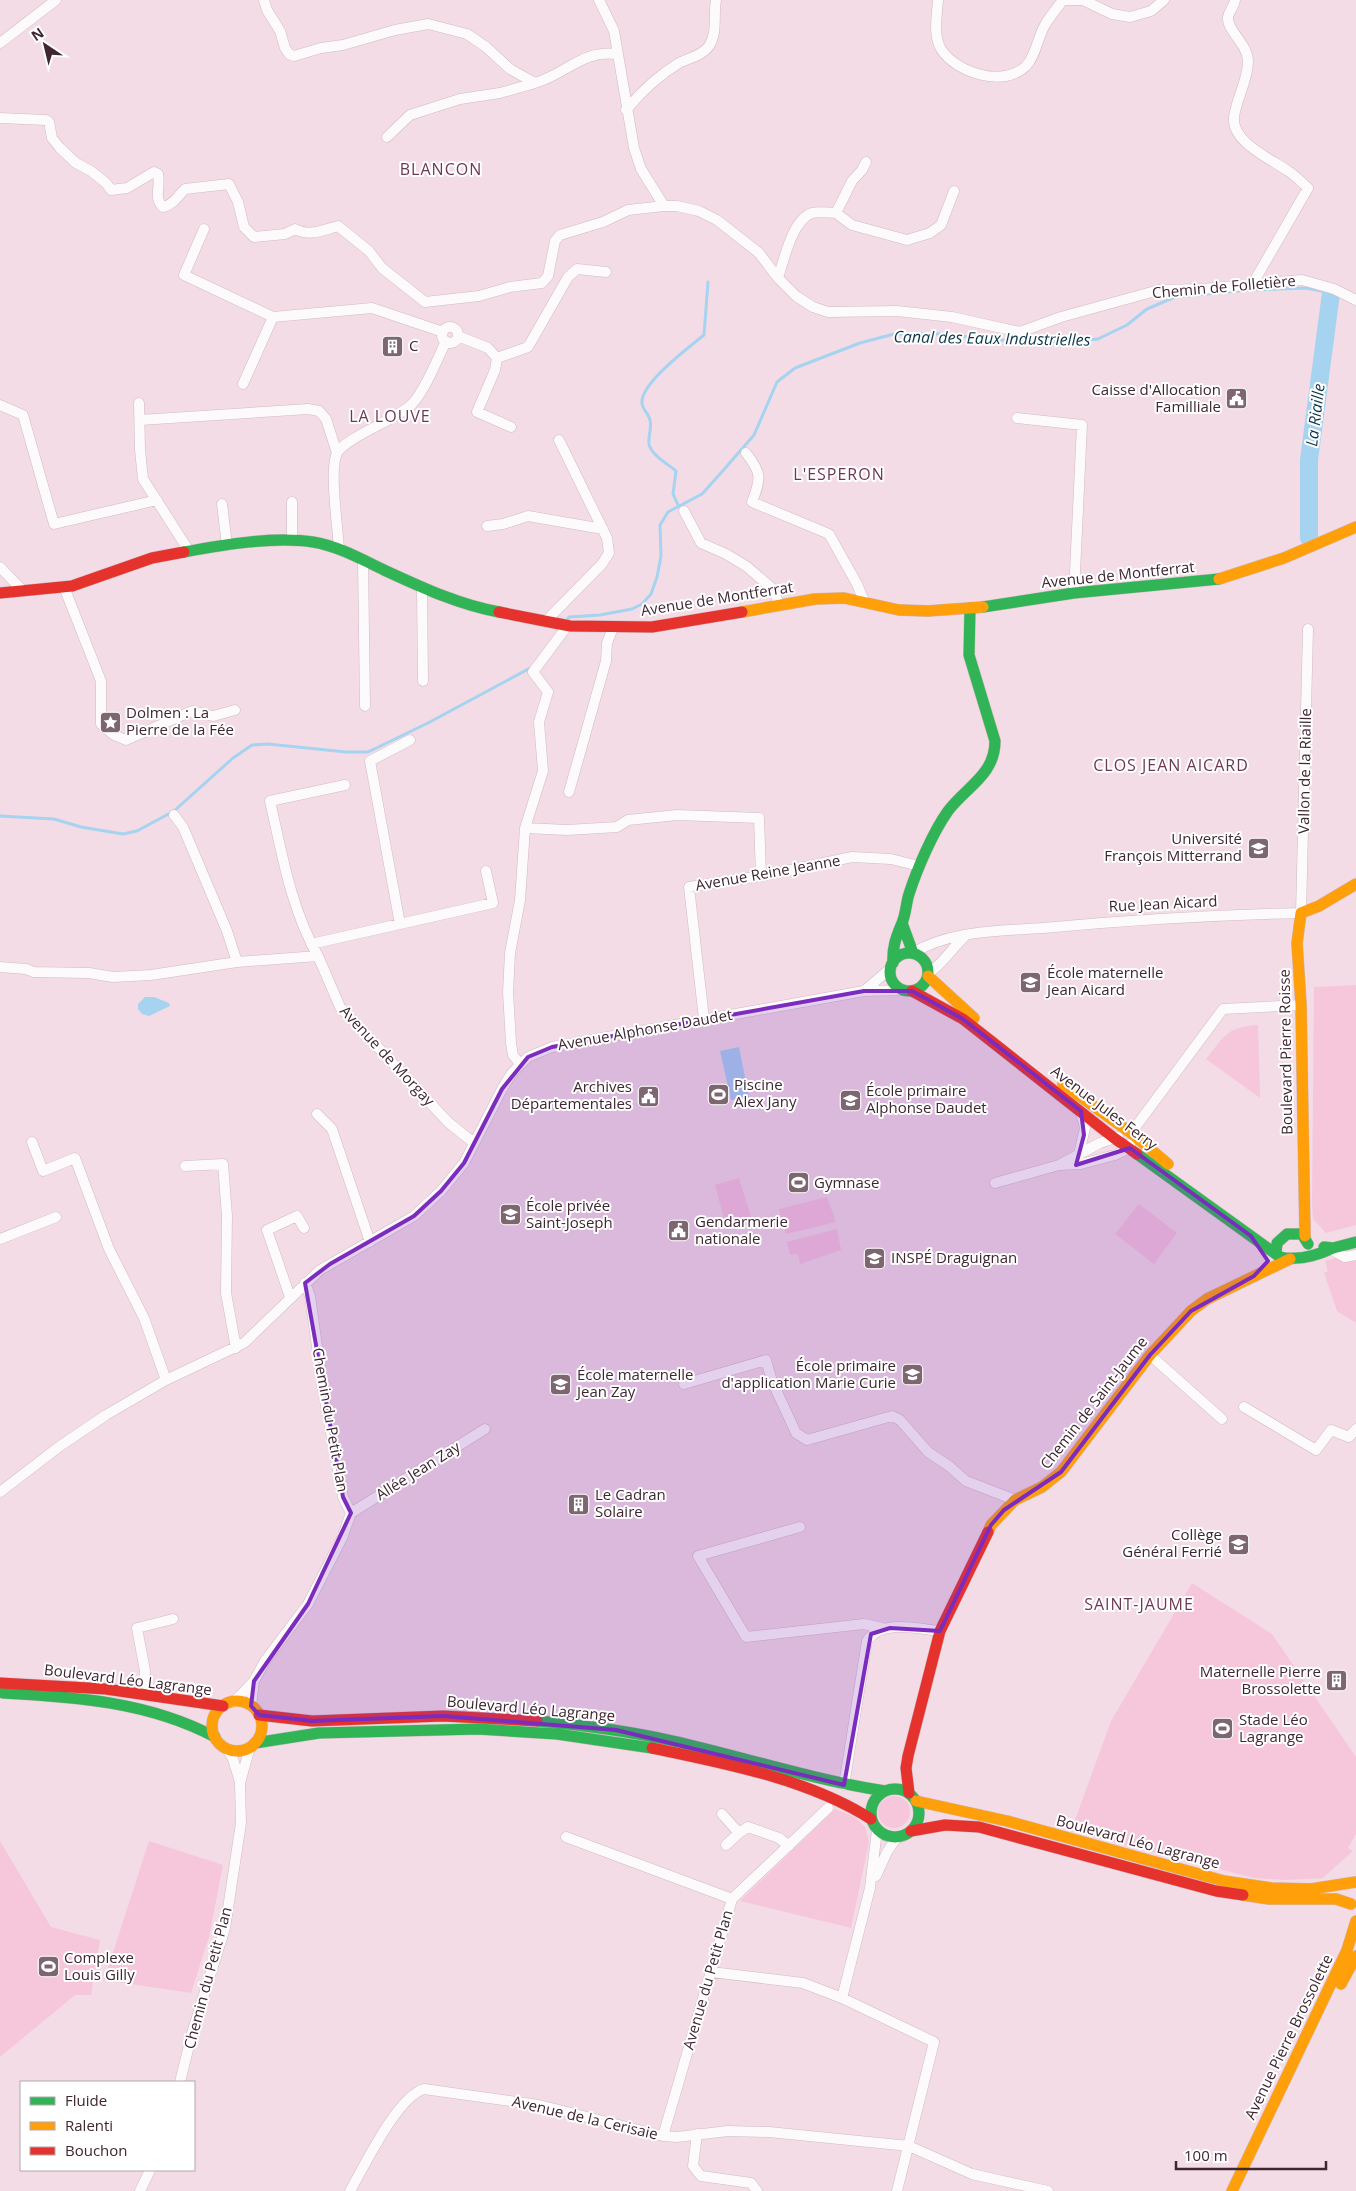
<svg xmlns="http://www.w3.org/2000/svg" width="1356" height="2191" font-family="'Open Sans',sans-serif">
	<rect width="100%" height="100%" fill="#f3dce5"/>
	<path fill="#f6c7db" d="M1356,985V1225L1326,1233L1313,1219L1312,1203L1314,987Z
		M1258,1025L1260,1093V1098L1206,1059C1225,1036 1226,1027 1258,1025Z
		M739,1178L753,1223L727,1230L715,1185Z
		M827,1197L836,1222L786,1234L779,1209Z
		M1139,1204L1177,1233L1154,1264L1115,1234Z
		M837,1229L841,1250L800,1264L798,1254L790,1255L787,1242Z
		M1339,1257L1356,1259V1323L1337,1311L1324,1273L1328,1271L1325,1261Z
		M1192,1583L1272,1634L1356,1757V1834L1348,1848L1353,1851L1323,1878L1286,1880L1254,1878L1071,1831L1111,1721Z
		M878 1812a16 16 0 1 1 32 0a16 16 0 1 1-32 0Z
		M835,1809L855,1817L865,1827L869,1842L851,1928L740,1901Z
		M0,1841L51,1927L100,1940L91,1995H75L0,2057Z
		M149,1841L223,1865L209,1937L191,1993L104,1980Z"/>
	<path fill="#a6d3f0" d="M145,997H154L169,1003L170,1006L149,1016L142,1014L138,1009V1004Z
		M739,1047L749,1097L731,1100L720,1051Z"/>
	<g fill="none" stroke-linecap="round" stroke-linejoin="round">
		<path stroke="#a6d3f0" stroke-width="3" d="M678,505L673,494L676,471C668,464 651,455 649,444C648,436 652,428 650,420C649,414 642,409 642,403C640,384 689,347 704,335L708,282
			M567,620L569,617L600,615L632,609L642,604L651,594L657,577L661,556L660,525L668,512L702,494L720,474L754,435L777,382L795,368L860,343L894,334H944L995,340L1065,342L1098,339L1127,325L1147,309L1175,297L1248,290L1306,288L1327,292
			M0,816L54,819L81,827L123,834L137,831L174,811L233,758L252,745L268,744L346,752H368L428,723L532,667"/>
		<path stroke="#a6d3f0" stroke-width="18" d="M1309,538V460L1331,293"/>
		<defs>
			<path id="street" d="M264,0L267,10L280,31L285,48L289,54L294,56L321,48L343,45L395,30L428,24L467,34L486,47L510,69L535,83C566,74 582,50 616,54
				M599,0L614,31L634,148L641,169L664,206H677L699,211L717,220L759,253L778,278L796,296L813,307L828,312L897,311L952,317L1020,332L1061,317L1159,290L1202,289L1302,280L1334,289L1356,300
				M938,0C937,15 933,36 941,49C956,73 1004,88 1026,66C1037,54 1037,38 1045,25C1050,16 1057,8 1063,0H1083L1112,14L1130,17L1151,11L1164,0
				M1235,0C1234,7 1229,11 1228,17C1226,30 1248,44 1248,61C1248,81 1236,99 1234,117C1231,142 1271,159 1288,171C1295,175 1301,182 1308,188L1252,285
				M0,43L56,0
				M626,110C641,92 659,75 679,63C688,58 702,56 709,46C718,33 713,14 716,0
				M0,118L46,120L49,122L52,138L60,148L76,163L91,171L106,183L111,190L127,188L154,172L158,174C161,185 153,198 163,207C173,205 178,196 185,189L229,184L238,202L244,227L254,237L285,234L295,229C309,237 323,230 338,226L369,251L382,268L425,302L479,296L510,287L542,283L548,276L555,241L560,235L603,222L628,210L664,206
				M387,137L410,115L460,99L500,93L535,83
				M836,213L852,225L907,240L930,233L941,225L954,191
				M204,229L184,275L273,317
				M778,278C784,260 792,220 812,213C819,211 829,213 836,213L852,181L862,170L866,162
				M442 335a8 8 0 1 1 16 0a8 8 0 1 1-16 0Z
				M458,336L488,348L497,358L495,370L477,412L511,427
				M497,358L528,347L568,277L577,269L606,272
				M243,384L273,317L372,308L443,332
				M139,403L140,450L143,479L189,551
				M0,405L23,415L54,524L157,500
				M1017,418L1082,425L1074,593
				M140,420L308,409L319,411L326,419L337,453
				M746,453C762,473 761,479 752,502L829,534L857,584L864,601
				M222,504L227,545
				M684,511L701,543L726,554L746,566L773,589L779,604
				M487,526L503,524L528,516L603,529
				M292,540V502
				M339,549C338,529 329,469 337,453C345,438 395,420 411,405C424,393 438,358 446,341
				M363,560L365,706
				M0,567L23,591
				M64,587L101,681V724L114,735L126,740L192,711L213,716L235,710
				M422,588L423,681
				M545,622L602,564L609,553L607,538L559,440
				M569,792L606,661L607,643L613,628
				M174,815L183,827L227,931L237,962L318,956L340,1007L449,1123L474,1143
				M525,828L567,830L617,827L628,820L677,815L759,818L761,876
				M400,924L370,761L410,740
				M311,944L493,903L486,871
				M913,953C950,930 1001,931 1043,928C1129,920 1215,915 1301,913L1308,629
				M318,956C291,909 282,854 270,801L345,785
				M0,967L26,969L34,972L89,973L113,977L151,975L237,962
				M928,973C940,967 953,947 965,936
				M864,991L891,968
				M704,1019L689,887L761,876L852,857L891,859L919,866
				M520,1064L513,1055L511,1043L508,992L510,953L520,900L525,828L543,771L539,722L548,692L533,672L568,625
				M317,1114L332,1129L370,1242
				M1131,1133L1223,1009L1301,1005
				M32,1142L43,1171L75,1158L109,1249L144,1318L166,1380
				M1079,1154L1085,1128L1081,1112
				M1061,1164L1100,1143L1118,1137
				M185,1166L223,1164L227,1216L226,1293L236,1348
				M995,1183L1059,1165L1081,1164L1115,1155L1130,1148V1144
				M0,1239L56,1217
				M1330,1249L1345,1257L1356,1255
				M290,1297L267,1230L297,1216L304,1228
				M1150,1355L1222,1419
				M684,1384L766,1360L772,1381L796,1433L807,1440L892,1416L900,1420L928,1452L949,1466L966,1481L1015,1500
				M1244,1407L1316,1450L1331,1430L1349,1437L1356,1429
				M0,1492L60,1446L106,1415L166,1380L244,1343L320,1270L414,1216L441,1191L464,1163L502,1089L512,1073L528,1057L552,1047L864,991L905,990
				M351,1513L485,1429
				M800,1527L698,1556L746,1637L864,1624L882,1628
				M143,1693L145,1671L137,1628L173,1619
				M234,1702L254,1681L265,1661L308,1604L342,1538L351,1513L343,1497L323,1390L310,1296L305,1283
				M251,1706L254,1681
				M227,1749L233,1759L240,1782
				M844,1785L867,1641C881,1619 917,1629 940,1631
				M722,1814L739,1833L748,1827L779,1838L789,1846
				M566,1837L732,1899
				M726,1845L739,1833
				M876,1876L887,1852L897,1837
				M711,1972L803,1983L842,1998L934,2042L897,2191
				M842,1998L870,1888L877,1830
				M180,2082L192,2033L225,1928L241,1823L240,1783L250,1747
				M697,2134L693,2166L701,2176L751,2183L757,2191
				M663,2136L732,1899L828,1808
				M140,2191L150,2170
				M350,2191C365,2165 397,2097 424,2089L539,2105L663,2136L677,2137L728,2131L769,2132L909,2146L972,2174L1048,2191"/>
			<path id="fast" d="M184,552C222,545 274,536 313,542C338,546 361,559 384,570C421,587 459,605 499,612
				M983,607L1074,593L1219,579
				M902,923L913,953
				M890 972a19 19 0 1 1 38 0a19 19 0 1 1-38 0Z
				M893,963C892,948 896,937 902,923C906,914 906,903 909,894C917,869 933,832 948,811C966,787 995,775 995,741L969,655L970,608
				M1137,1154L1280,1257C1298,1261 1316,1256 1333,1248
				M1324,1247L1333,1248L1356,1242
				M1276,1253L1277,1243L1287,1234H1302L1308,1244
				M3,1693C77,1697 149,1702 215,1737
				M537,1721C582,1725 628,1731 673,1741C744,1757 813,1780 885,1791
				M255,1743L319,1733L478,1729L557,1734L652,1748
				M871 1813a24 24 0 1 1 48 0a24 24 0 1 1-48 0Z"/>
			<path id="slow" d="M1219,579L1284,558L1356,527
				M742,612L815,599L844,598L899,610L928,611L983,607
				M928,976L974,1018
				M1063,1084L1131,1133L1168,1164
				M1305,1236L1301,1005L1297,943L1301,913L1319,906L1356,884
				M988,1532L991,1525L1015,1500L1042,1487L1061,1472L1150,1355L1191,1311L1207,1299L1290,1259
				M212 1726a25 25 0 1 1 50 0a25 25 0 1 1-50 0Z
				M916,1801L1007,1821L1224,1881L1271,1888L1311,1889L1356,1882
				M1243,1895L1269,1899H1336L1351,1904
				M1341,1984L1356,1956
				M1232,2191L1347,1950L1356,1921"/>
			<path id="jam" d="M0,593L72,586L152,558L184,552
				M499,612L570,626L652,627L742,612
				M912,991L963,1019L1114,1138L1137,1154
				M0,1683L106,1689L223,1706
				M259,1715L312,1721L443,1716L537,1721
				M652,1748C724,1763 808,1779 871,1819
				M909,1793L906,1768L908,1756L940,1631L988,1532
				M911,1831L945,1825L979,1827L1216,1891L1243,1895"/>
		</defs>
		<use href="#street" stroke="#d1bac3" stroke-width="11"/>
		<use href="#fast" stroke="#d1bac3" stroke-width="12"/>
		<use href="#slow" stroke="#d1bac3" stroke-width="12"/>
		<use href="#jam" stroke="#d1bac3" stroke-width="12"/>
		<use href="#street" stroke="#fdfafb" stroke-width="10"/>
		<use href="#fast" stroke="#30b455" stroke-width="11"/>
		<use href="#slow" stroke="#ff9f0a" stroke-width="11"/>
		<use href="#jam" stroke="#e5322d" stroke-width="11"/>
	</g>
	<path fill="#7b2cbf" fill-opacity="0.2" stroke="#7b2cbf" stroke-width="4" stroke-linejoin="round" d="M864,991H912L963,1019L1081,1111L1084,1135L1076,1165L1130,1148L1251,1236L1268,1261L1254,1276L1191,1311L1150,1355L1061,1472L1004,1510L991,1525L940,1631L890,1628L871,1634L844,1785L616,1730L443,1716L312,1721L259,1715L251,1706L254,1681L308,1604L351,1513L343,1497L305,1283L330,1264L414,1216L441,1191L464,1163L502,1089L528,1057L552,1047Z"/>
	<defs>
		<symbol id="building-square" viewBox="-11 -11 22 22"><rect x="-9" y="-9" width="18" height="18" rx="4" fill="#7e6670" stroke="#fff"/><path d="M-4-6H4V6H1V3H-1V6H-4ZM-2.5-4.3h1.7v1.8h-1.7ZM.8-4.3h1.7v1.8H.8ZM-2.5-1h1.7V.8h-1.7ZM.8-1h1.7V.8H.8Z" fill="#fff"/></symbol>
		<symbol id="civic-square" viewBox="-11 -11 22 22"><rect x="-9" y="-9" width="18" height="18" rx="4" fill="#7e6670" stroke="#fff"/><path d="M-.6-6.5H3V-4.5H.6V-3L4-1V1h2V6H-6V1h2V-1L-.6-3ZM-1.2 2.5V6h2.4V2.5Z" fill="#fff"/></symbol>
		<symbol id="sight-square" viewBox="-11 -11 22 22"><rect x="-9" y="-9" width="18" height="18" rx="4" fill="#7e6670" stroke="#fff"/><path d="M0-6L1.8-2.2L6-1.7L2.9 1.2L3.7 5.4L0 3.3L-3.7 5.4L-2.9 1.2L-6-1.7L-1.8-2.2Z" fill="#fff"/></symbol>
		<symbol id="university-square" viewBox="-11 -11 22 22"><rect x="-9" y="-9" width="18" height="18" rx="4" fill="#7e6670" stroke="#fff"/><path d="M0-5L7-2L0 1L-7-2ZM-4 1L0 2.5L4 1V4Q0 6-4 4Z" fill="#fff"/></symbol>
		<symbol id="school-square" viewBox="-11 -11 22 22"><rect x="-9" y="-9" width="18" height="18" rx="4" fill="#7e6670" stroke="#fff"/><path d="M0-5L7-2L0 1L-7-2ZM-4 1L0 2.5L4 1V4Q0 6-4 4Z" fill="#fff"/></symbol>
		<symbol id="stadium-square" viewBox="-11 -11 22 22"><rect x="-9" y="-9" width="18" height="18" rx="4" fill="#7e6670" stroke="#fff"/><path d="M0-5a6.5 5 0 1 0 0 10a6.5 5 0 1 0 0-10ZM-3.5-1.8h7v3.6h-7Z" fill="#fff"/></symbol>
	</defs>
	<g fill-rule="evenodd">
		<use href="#building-square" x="380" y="334" width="25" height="25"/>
		<use href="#civic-square" x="1224" y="386" width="25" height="25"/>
		<use href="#sight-square" x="98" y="710" width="25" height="25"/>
		<use href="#university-square" x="1246" y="836" width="25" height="25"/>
		<use href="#school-square" x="1018" y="970" width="25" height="25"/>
		<use href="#stadium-square" x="706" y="1082" width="25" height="25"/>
		<use href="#civic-square" x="636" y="1084" width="25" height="25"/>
		<use href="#school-square" x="838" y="1088" width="25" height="25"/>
		<use href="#stadium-square" x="786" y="1170" width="25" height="25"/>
		<use href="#school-square" x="498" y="1202" width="25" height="25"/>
		<use href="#civic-square" x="666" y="1218" width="25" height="25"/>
		<use href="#university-square" x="862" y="1246" width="25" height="25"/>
		<use href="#school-square" x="900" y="1362" width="25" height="25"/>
		<use href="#school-square" x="548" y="1372" width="25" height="25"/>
		<use href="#building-square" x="566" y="1492" width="25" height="25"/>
		<use href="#school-square" x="1226" y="1532" width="25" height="25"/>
		<use href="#building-square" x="1324" y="1668" width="25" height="25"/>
		<use href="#stadium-square" x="1210" y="1716" width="25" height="25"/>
		<use href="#stadium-square" x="36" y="1954" width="25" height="25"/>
	</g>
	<g text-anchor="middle" stroke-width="4" stroke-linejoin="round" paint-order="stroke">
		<g font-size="15" fill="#3f2631" stroke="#fff">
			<text transform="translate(1224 287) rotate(-5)" y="5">Chemin de Folletière</text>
			<text transform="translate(1118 575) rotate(-6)" y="5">Avenue de Montferrat</text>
			<text transform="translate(717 599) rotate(-9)" y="5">Avenue de Montferrat</text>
			<text transform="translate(1305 771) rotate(-89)" y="5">Vallon de la Riaille</text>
			<text transform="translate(768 873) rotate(-10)" y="5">Avenue Reine Jeanne</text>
			<text transform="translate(1163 904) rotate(-3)" y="5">Rue Jean Aicard</text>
			<text transform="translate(645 1030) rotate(-10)" y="5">Avenue Alphonse Daudet</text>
			<text transform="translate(1286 1052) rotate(-91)" y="5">Boulevard Pierre Roisse</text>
			<text transform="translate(387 1056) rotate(47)" y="5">Avenue de Morgay</text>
			<text transform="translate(1104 1108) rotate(37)" y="5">Avenue Jules Ferry</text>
			<text transform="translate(1094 1403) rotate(-52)" y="5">Chemin de Saint-Jaume</text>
			<text transform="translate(330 1420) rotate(80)" y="5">Chemin du Petit Plan</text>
			<text transform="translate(418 1471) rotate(-32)" y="5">Allée Jean Zay</text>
			<text transform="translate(128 1680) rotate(7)" y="5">Boulevard Léo Lagrange</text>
			<text transform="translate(531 1709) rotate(5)" y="5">Boulevard Léo Lagrange</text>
			<text transform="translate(1138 1842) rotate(15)" y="5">Boulevard Léo Lagrange</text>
			<text transform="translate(208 1978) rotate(-75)" y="5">Chemin du Petit Plan</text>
			<text transform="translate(708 1980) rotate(-74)" y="5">Avenue du Petit Plan</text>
			<text transform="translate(1289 2037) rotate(-64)" y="5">Avenue Pierre Brossolette</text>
			<text transform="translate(585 2118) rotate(13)" y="5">Avenue de la Cerisaie</text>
		</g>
		<g font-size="15" fill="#3f2631" stroke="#fff" text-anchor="start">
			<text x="409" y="351">C</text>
			<text x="1221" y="395" text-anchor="end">Caisse d'Allocation<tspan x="1221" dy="17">Familliale</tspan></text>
			<text x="126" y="718">Dolmen : La<tspan x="126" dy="17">Pierre de la Fée</tspan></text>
			<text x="1242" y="844" text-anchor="end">Université<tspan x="1242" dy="17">François Mitterrand</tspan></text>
			<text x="1047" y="978">École maternelle<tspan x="1047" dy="17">Jean Aicard</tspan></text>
			<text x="734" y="1090">Piscine<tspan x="734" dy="17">Alex Jany</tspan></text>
			<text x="632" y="1092" text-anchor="end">Archives<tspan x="632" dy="17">Départementales</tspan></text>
			<text x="866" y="1096">École primaire<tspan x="866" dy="17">Alphonse Daudet</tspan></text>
			<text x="814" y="1188">Gymnase</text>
			<text x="526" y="1211">École privée<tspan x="526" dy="17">Saint-Joseph</tspan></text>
			<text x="695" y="1227">Gendarmerie<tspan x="695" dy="17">nationale</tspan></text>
			<text x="891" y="1263">INSPÉ Draguignan</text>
			<text x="896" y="1371" text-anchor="end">École primaire<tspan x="896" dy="17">d'application Marie Curie</tspan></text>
			<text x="577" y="1380">École maternelle<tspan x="577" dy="17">Jean Zay</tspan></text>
			<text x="595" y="1500">Le Cadran<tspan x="595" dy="17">Solaire</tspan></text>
			<text x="1222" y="1540" text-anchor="end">Collège<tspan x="1222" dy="17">Général Ferrié</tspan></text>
			<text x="1321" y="1677" text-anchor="end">Maternelle Pierre<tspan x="1321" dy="17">Brossolette</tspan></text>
			<text x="1239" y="1725">Stade Léo<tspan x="1239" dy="17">Lagrange</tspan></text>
			<text x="64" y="1963">Complexe<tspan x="64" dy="17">Louis Gilly</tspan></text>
		</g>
		<g font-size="16" letter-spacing="1" fill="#6e3850" stroke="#fff">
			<text x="441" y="175">BLANCON</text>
			<text x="390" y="422">LA LOUVE</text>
			<text x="839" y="480">L'ESPERON</text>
			<text x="1171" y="771">CLOS JEAN AICARD</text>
			<text x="1139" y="1610">SAINT-JAUME</text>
		</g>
		<g font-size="16" font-style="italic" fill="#0b374a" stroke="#fff">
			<text transform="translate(992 338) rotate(1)" y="6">Canal des Eaux Industrielles</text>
			<text transform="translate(1315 415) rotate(-83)" y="6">La Riaille</text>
		</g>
	</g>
	<rect x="20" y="2081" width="175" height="90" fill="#ffffff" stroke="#b2a8ad"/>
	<rect x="30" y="2097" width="25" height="8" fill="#30b455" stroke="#b2a8ad"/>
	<text x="65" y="2106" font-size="15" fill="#3f2631">Fluide</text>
	<rect x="30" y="2122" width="25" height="8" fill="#ff9f0a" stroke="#b2a8ad"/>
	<text x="65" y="2131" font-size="15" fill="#3f2631">Ralenti</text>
	<rect x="30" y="2147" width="25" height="8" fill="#e5322d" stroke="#b2a8ad"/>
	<text x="65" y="2156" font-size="15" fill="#3f2631">Bouchon</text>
	<g transform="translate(45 45) rotate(325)" stroke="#ffffff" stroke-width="4" paint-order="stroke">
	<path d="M0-4L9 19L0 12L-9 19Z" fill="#3f2631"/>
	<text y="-8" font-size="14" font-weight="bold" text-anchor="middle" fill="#3f2631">N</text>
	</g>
	<path d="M1176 2161v8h150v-8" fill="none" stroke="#3f2631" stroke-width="2.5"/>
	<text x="1184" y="2161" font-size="15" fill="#3f2631" stroke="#ffffff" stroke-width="4" paint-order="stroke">100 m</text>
</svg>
